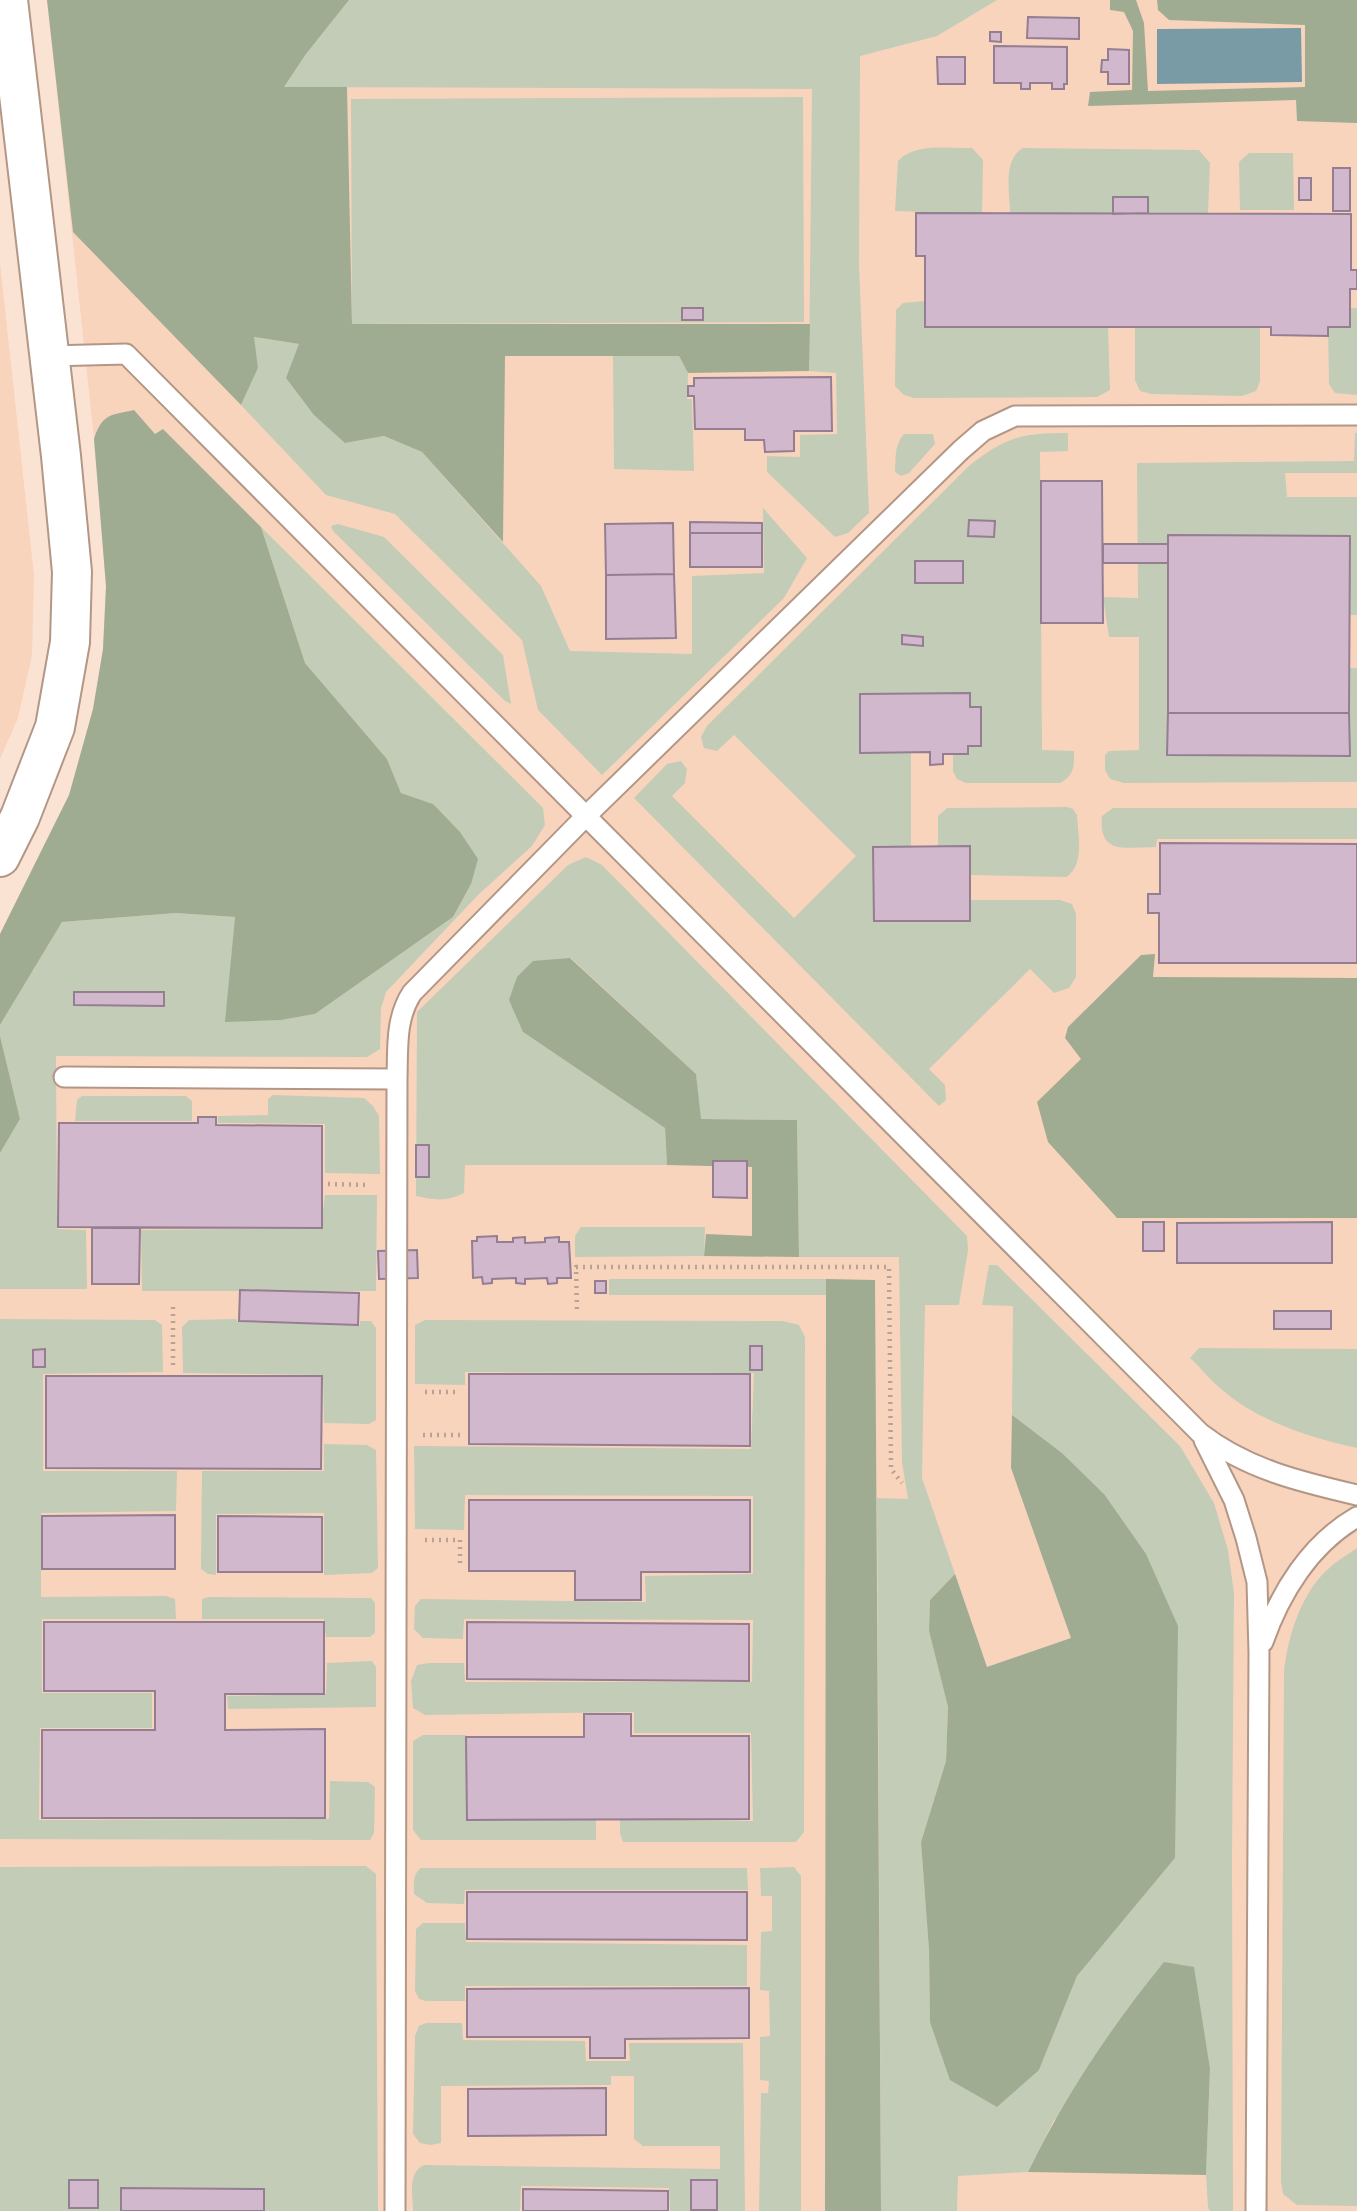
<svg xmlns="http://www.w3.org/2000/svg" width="1357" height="2211" font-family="Quicksand,sans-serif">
	<rect width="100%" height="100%" fill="#fbe3d4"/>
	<path fill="#f9d4bd" d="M47,0H1357V2211H0V934L69,795L82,752L93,709L103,649L106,586L94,439Z
		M0,263L34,575L32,656L18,718L0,759Z"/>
	<path fill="#c3ccb6" d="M349,0H997L937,36L860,56L859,265L869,513L848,533L835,537L767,472V456L800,457V435L837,434L836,373L809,371L812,89L284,87L306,54Z
		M803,97L804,322L352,324L351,99Z
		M972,148L983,160L982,214L895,211L898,161C916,142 948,149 972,148Z
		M1023,148L1199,150L1210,163L1208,214H1010C1010,193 1002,160 1023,148Z
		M1249,153H1293L1294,210H1240L1239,162Z
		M925,301L1108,327L1110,390L1097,397L914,398L904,395L895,386L896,310L903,303Z
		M1350,308H1357V395L1335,393L1329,384L1328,328L1350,327Z
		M1135,327H1260V381L1256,391L1242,396L1151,394L1140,391L1135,380Z
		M253,337L299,344L345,443L384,436L422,452L541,586L570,651L692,654V576L764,573L763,508L807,558L784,598L602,775L538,710L522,640L395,514L326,495L241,405L258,368Z
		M613,356H679L688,373L687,399H692L694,471L614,469Z
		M1068,433V451L1040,452L1042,750L1074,751C1074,766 1075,775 1060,783H966L957,779L953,771V754H968V746L981,745V708L860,695L861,753H911V847L874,921H970V900H1060L1072,904L1076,914V977L1069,988L1054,993L1030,969L929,1069L945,1085L946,1100L939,1106L634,798L667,764L681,761L687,769L685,783L672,796L794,918L856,856L734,735L717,751L704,748L701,737L707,726L969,466C1005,437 1022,433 1068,433Z
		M1355,433H1357V473H1285L1287,497H1357V615H1350V536H1168L1167,755L1350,756V668H1357V782L1124,783L1110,779L1105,770V755L1109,751L1139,750V637H1109L1103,597L1138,598L1137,463L1354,461Z
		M904,434H933L935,444L909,473L901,476L895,472C896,457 894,446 904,434Z
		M338,524L384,537L503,655L511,704L505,701L333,531L331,526Z
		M261,527L543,808L545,825L532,846L478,895L386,992L381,1008L380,1049L367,1057L56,1056L57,1229L86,1230L87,1289H0V1153L20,1119L0,1036V1025L62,922L176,913L235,917L226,1021L281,1020L315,1014L453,917L471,884L433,804L401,793L387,759L305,663Z
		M1067,807L1073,809L1077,815C1078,835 1085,866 1066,877L970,875L938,846V816L947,808Z
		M1113,808H1357V839H1157L1156,847C1127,847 1098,856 1102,816Z
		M586,857L602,865L967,1236L968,1250L959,1305H925L922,1478L955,1574L930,1600L929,1631L948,1707L946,1761L921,1842L929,1950L930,2022L1039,2070L1077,1976L1175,1858L1104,1494L1062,1453L1012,1415L1013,1306L982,1305L989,1265H997L1180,1446L1214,1503L1228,1550L1234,1593L1232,1859L1233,2210L1231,2211H1210L1208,2208L1206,2175L1210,2069L1054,2120L1028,2172L958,2176L957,2211H881L877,1498L908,1499L902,1462L899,1257H799L797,1120L700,1119L696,1074L571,958L523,1032L665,1128L667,1165H465L464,1193C447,1202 434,1200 416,1196L417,1012L568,865Z
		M273,1095L364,1098L373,1106L379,1116L380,1174L325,1173V1124L218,1123V1116L268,1115V1099Z
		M82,1096H186L192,1101V1121H75L77,1100Z
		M325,1195H377L376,1291H142L141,1230L321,1228Z
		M581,1227H705L704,1256L575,1257V1236Z
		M609,1279H826V1295H609Z
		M0,1319L155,1320L162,1325L163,1372L43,1374V1471H177L176,1511L41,1513V1597L166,1596L175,1599L176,1619H42V1693H152V1728H40L39,1820L329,1819L330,1781L368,1782L375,1787L374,1833L370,1840L0,1839Z
		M236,1319L238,1322L360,1325V1321H371L376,1328V1420L369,1424L324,1423L323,1375L183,1373L182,1327L189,1320Z
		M425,1320L783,1321L799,1325L805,1337L804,1832L796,1842H623L620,1833V1819L753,1821L751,1733H634V1712L425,1715L413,1708L411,1681L417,1665L429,1663H464L465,1682H752L753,1620L464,1619L463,1639L423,1638L414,1629L415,1606L421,1599L646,1602L645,1576L753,1574V1496L465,1495L464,1530L415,1529L414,1446L751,1449L754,1373L465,1372V1385L415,1384V1325Z
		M1199,1348L1357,1349V1448C1309,1437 1259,1422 1221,1389C1210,1380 1201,1368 1190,1358Z
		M324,1444L367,1445L376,1450L378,1568L372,1573L324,1575V1513L216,1514V1575L208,1574L201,1569L202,1471H324Z
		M1357,1548V2206L1297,2205L1283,2194L1281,2181L1284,1671C1288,1637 1300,1596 1326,1571C1335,1562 1347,1555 1357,1548Z
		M208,1597L371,1598L375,1603V1633L370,1637H326L324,1619H202V1599Z
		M372,1661L376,1667V1707L228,1709L227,1696L326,1694L327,1663Z
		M423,1735H466L467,1820L596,1819V1840H421L413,1830V1741Z
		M366,1866L376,1874L378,2211H0V1867Z
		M794,1867L801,1876V2211H759L761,2093H768L769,2081L760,2080V2037L770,2036L769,1991L760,1990L761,1932L772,1931V1896H761L760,1868Z
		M421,1868H747L748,1890H465L464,1904L427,1903L414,1894C414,1883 412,1875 421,1868Z
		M423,1923H465L466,1942L747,1945V1986H465V2001H426L419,1999L415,1991L416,1929Z
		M426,2023H462L463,2040L585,2041L586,2061H630L629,2043H743L745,2211H670L669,2188L521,2186L520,2211H413C413,2195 407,2173 424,2165L720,2169V2146H643L634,2139V2076H611V2085L441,2086V2143L430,2145L420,2143L413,2134L415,2036L419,2026Z"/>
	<path fill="#a0ac91" d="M47,0H349L306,54L284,87H347L352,324H810L809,371L688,373L679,356H505L503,542L422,452L384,436L345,443L314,415L286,378L299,344L254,337L258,368L241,405L73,232Z
		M1110,0H1136L1144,23L1148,91L1305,87V25L1169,20L1158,10L1157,0H1357V123L1297,121L1296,100L1088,106L1090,92L1132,90L1133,31L1124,12L1110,10Z
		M134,410L155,434L163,429L261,527L305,663L387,759L401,793L433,804L460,832L478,859L471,884L453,917L315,1014L281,1020L225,1022L235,917L176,913L62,922L0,1025V934L69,795L93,709L103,649L106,586L94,439C102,414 110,415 134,410Z
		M1155,954L1153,977L1357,978V1218H1117L1048,1142L1037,1102L1081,1059L1065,1038L1068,1027L1141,955Z
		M570,958L696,1074L701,1119L797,1120L799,1257L704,1256L706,1234L752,1236V1167L667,1165L665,1128L523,1032L509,1000L517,977L533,961Z
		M0,1036L20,1119L0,1153Z
		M826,1279L875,1280L881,2211H825Z
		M1012,1415L1062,1453L1104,1494L1146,1554L1178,1626L1175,1858L1077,1976L1039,2070L997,2107L950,2080L930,2022L929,1950L921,1842L946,1761L948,1707L929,1631L930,1600L955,1574L987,1667L1071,1638L1011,1468Z
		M1164,1962L1194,1967L1210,2069L1206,2175L1028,2172C1065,2096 1111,2027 1164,1962Z"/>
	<path fill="#799ba6" d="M1301,28L1302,82L1157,84V29Z"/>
	<path fill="#d1b8cd" stroke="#957d92" stroke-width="2" d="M1028,17L1079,18V39L1027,38Z
		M990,32H1001V42L990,41Z
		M994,46L1067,47V84H1064V89H1052V83H1030V89H1021V83H994Z
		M1108,49L1129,50V84H1108V72H1101L1102,60H1108Z
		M937,57H965V84H938Z
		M1333,168H1350V211H1333Z
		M1299,178H1311V200H1299Z
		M1113,197H1148V213L1113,214Z
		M916,213L1351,214V270H1357V289H1350V327H1328V336L1271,335V327H925V256H916Z
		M682,308H703V320H682Z
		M831,377L832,431H794V451L765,452L764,440H745V429H695L694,396H688V386H694V378Z
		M1041,481H1102L1103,623H1041Z
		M969,520L995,521L994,537L968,536Z
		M690,522L762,523V533H690Z
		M673,523L674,574L606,575L605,524Z
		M690,533H762V567H690Z
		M1168,535L1350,536L1349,713H1168Z
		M1103,544H1168V563H1103Z
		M915,561H963V583H915Z
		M674,574L676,638L606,639V575Z
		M902,635L923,637V646L902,644Z
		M970,693V707H981V746H968V754H943V764L930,765V752L860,753V694Z
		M1168,713H1349L1350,756L1167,755Z
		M1160,843L1357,844V963H1159V913H1148V894H1160Z
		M970,846V921H874L873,847Z
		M74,992H164V1006L74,1005Z
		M198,1117H216V1125L322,1126V1228L58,1227L59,1123H198Z
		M416,1145H429V1177H416Z
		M713,1161H747V1198L713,1197Z
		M1143,1222H1164V1251H1143Z
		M1332,1222V1263H1177V1223Z
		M92,1228H140L139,1284H92Z
		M497,1236V1242H513V1238L525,1237V1243L545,1242V1238L559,1237V1242H569L571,1278H557V1283L548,1284L547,1278L525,1279V1284L516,1283V1278L492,1279V1283L483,1284L482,1277L473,1278L472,1241H477V1237Z
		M417,1250L418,1278L379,1279L378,1251Z
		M595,1281H606V1293H595Z
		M240,1290L359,1293L358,1325L239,1321Z
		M1274,1311H1331V1329H1274Z
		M750,1346H762V1370H750Z
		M45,1349V1367H33V1350Z
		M469,1374H750V1446L469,1444Z
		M46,1376H322L321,1469L46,1468Z
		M469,1500H750V1572H641V1600H575V1571H469Z
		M175,1515V1569H42V1516Z
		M218,1516L322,1517V1572H218Z
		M44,1622H324V1694H225V1730L325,1729V1818H42V1730H155V1691H44Z
		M467,1622L749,1624V1681L467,1679Z
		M584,1714H631V1736H749V1819L467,1820L466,1737H584Z
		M467,1892H747V1940L467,1939Z
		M749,1988V2038L625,2039V2058H590V2037H467V1989Z
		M606,2088V2135L468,2136V2089Z
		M69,2180H98V2208H69Z
		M691,2180H717V2210H691Z
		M121,2188L264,2189V2211H121Z
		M523,2189L668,2191V2211H523Z"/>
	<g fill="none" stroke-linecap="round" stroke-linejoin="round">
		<defs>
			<path id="service" d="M49,356L126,354L1200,1433C1246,1469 1301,1482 1357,1495
				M64,1077L397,1079
				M1204,1440L1234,1500L1246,1538L1257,1582L1259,1653L1256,2211
				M1263,1642C1280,1593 1310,1544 1357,1517
				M395,2211L397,1079C398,1049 395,1019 412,993L585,817L961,450L983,431L1015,416L1357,415"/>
			<path id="tertiary" d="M0,857L20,817L55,727L70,642L72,572L61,456L8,0"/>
		</defs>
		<use href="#service" stroke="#b39786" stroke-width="23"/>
		<use href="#tertiary" stroke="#b39786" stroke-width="42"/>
		<path stroke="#b6a296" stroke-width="4.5" stroke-dasharray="2 5" stroke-linecap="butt" d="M328,1184L369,1185
			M173,1307V1369
			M577,1309L576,1267H889L891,1469L902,1483
			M425,1392H460
			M423,1435H461
			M425,1540H460V1564"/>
		<use href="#service" stroke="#fff" stroke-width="19"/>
		<use href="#tertiary" stroke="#fff" stroke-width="38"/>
	</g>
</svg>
